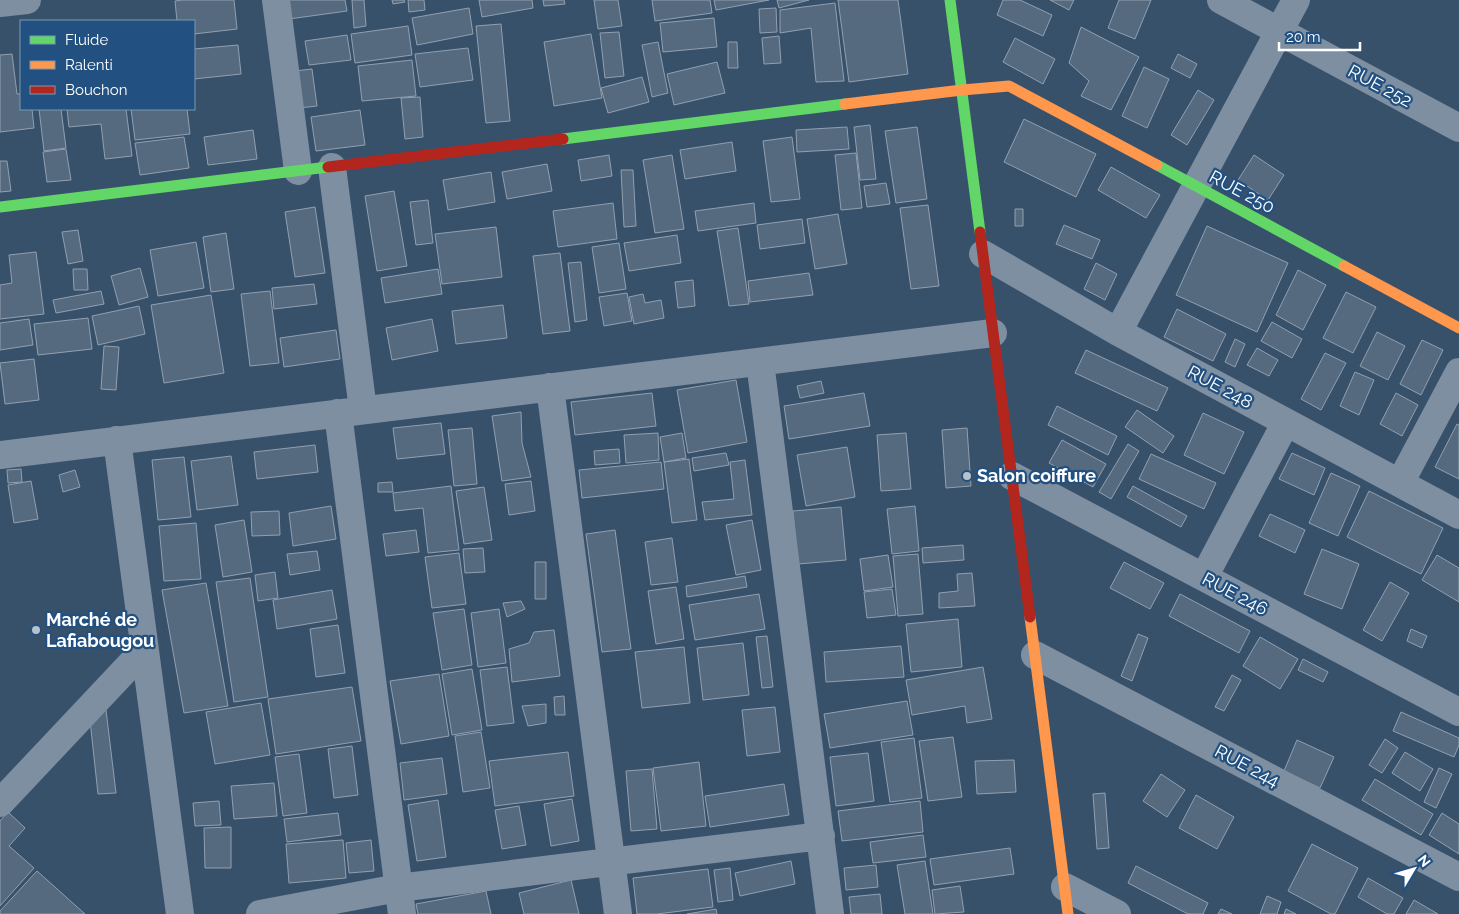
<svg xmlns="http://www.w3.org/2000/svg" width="1459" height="914" font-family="Raleway,sans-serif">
	<rect width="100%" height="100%" fill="#38516b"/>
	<path fill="#556a7e" stroke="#91a0b0" d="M182,0H234L237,29L194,34V21H177L175,1Z
		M286,0H345L347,11L289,19Z
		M352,0H364L366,26L354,28Z
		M392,0H404L405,2L393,4Z
		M408,0H424L425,10L409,12Z
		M479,0H532L533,8L482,17Z
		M543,0H564L565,4L544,6Z
		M594,0H618L622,26L598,29Z
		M652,0H710L712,13L655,21Z
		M714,0H769L716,10Z
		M777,0H809L779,8Z
		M838,0H898L908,74L849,82Z
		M1003,0H1020L1052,15L1043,36L997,15Z
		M1050,0H1074L1069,10Z
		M1119,0H1151L1135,39L1108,28Z
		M835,3L844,81L816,82L811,28L780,33V10Z
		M469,8L473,34L417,45L412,18Z
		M776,8L777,32L760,33L759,9Z
		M714,18L717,47L663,52L660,23Z
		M501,24L510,121L486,123L476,26Z
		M408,26L412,55L355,63L351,34Z
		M1081,27L1139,57L1111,110L1081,96L1089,81L1069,63Z
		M619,32L624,76L605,78L600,33Z
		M591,34L602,98L554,106L544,42Z
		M347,35L351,60L309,65L305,41Z
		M779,36L781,63L764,64L762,38Z
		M1015,38L1055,59L1043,84L1003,62Z
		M658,42L668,93L652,97L642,45Z
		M728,42H737L738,68H728Z
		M238,45L241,74L194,79V49Z
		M468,48L473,80L420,87L415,54Z
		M12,54L17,94H21V109H32L34,128L0,132V55Z
		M1178,54L1197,64L1190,78L1171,68Z
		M412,60L416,96L362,101L358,66Z
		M717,62L725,93L674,105L667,74Z
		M1144,67L1169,79L1147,128L1122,116Z
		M312,69L317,106L299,108L295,71Z
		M642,77L649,102L608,113L601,88Z
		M1198,90L1214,100L1187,145L1171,135Z
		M420,97L423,137L405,139L401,98Z
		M39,109H61L66,148L44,151Z
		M67,109H126L132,156L105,159L101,124L69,127Z
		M131,109H187L190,134L135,140Z
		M360,110L365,145L316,151L311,117Z
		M1024,119L1096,154L1076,197L1004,162Z
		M870,125L876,179L860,180L854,127Z
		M847,127L849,149L797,152L796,130Z
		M917,127L927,199L896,203L885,131Z
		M253,130L257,159L208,165L204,137Z
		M184,137L189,168L140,175L135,143Z
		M792,137L800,199L771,202L763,141Z
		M732,142L736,171L685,179L680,150Z
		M66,149L71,180L47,182L43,152Z
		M856,153L862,208L841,210L835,155Z
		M609,155L612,176L581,181L578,160Z
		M672,155L684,229L655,233L643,160Z
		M1254,155L1284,175L1268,200L1238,180Z
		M0,161H7L11,191L0,192Z
		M547,164L552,191L507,199L502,172Z
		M1111,167L1160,195L1146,218L1098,190Z
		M621,170H633L636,226L624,227Z
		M491,172L495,202L448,210L443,180Z
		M886,183L890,204L867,207L864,186Z
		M394,191L407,266L377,271L365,196Z
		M428,200L433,243L416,245L410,202Z
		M613,203L617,239L558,247L553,211Z
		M754,203L756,223L698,231L695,211Z
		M928,205L939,286L911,289L900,208Z
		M315,207L325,273L295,277L285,212Z
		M1015,209H1023V226H1015Z
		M838,214L847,264L815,269L807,219Z
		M802,219L805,243L760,249L757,225Z
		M1064,225L1100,240L1092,259L1056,244Z
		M1207,226L1288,263L1257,332L1176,295Z
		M496,227L502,277L442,284L435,234Z
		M738,228L749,304L729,306L717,231Z
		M78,230L83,261L68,264L62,232Z
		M226,233L234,289L211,292L203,237Z
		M677,235L681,263L629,271L624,243Z
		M196,242L204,288L158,296L150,250Z
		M619,243L626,289L599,293L592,247Z
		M36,252L44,314L0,319V285L12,283L9,255Z
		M560,253L570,331L543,334L533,256Z
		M581,262L587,320L575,322L568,263Z
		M1096,263L1117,274L1105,300L1084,289Z
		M140,268L148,297L119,305L111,276Z
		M73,269H87L88,290H74Z
		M438,269L442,294L385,303L381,278Z
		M1298,270L1326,285L1303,330L1276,315Z
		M809,273L813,295L750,302L748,281Z
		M693,280L695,306L678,308L675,282Z
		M314,284L317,304L274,309L272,288Z
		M101,291L104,304L56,313L53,300Z
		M270,291L279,363L250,366L241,294Z
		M1346,292L1376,307L1353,353L1323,338Z
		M627,293L632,321L604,326L599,297Z
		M643,294L645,303L661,300L664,318L634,324L629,297Z
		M211,295L224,373L164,383L151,305Z
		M503,305L507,338L456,344L452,311Z
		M139,306L145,334L98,345L92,316Z
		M1177,309L1226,334L1213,361L1164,337Z
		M88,318L92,349L38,355L34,324Z
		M29,319L33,345L0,350V323Z
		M432,319L438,351L392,360L386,328Z
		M1272,322L1302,339L1292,358L1261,341Z
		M336,330L340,359L284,367L280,338Z
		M1377,332L1405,346L1388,380L1360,366Z
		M1235,339L1245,344L1235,367L1225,362Z
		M1422,340L1443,350L1421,395L1400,384Z
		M104,346L119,347L116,390L101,389Z
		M1257,348L1278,360L1269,376L1247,365Z
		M1086,350L1168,388L1157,411L1075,373Z
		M1325,353L1346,363L1321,410L1301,399Z
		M34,359L39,400L5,404L0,363Z
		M1355,372L1374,380L1359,415L1340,406Z
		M736,380L747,442L688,453L677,390Z
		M821,381L824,393L800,398L797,386Z
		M652,393L656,426L575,435L571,402Z
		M864,393L870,426L789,439L784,406Z
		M1396,393L1418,405L1402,436L1380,424Z
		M1057,406L1117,436L1108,455L1048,425Z
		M1137,410L1174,436L1163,453L1125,427Z
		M521,412L522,443L531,477L502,481L492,416Z
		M1203,413L1244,432L1224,474L1184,455Z
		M441,423L445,454L397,459L393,428Z
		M1457,424L1459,425V479L1435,467Z
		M472,428L477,484L454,486L448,430Z
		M967,428L971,486L946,488L942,430Z
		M658,433L659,460L626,463L624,435Z
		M682,433L686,458L664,462L660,437Z
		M906,433L911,489L881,491L877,435Z
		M1062,440L1106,464L1093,487L1049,463Z
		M1128,444L1139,451L1111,499L1099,492Z
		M315,445L318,472L257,479L254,452Z
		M847,447L855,497L806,506L797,455Z
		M619,449L620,463L595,465L594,451Z
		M726,453L729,465L694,471L692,458Z
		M1292,453L1325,468L1314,495L1279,479Z
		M1151,454L1216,483L1204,509L1139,479Z
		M231,456L238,505L197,510L191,461Z
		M184,457L191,517L158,520L152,460Z
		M689,459L697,520L672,523L664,462Z
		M745,460L752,515L705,520L702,502L734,499L730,462Z
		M661,462L664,489L582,498L579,470Z
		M21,469L22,482L8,483L7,470Z
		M75,470L80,487L63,492L59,475Z
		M1331,473L1360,486L1338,536L1309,523Z
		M31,481L38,519L14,523L8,485Z
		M531,481L535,511L509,515L505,484Z
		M392,482L393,492H378V483Z
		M451,486L459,550L428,553L423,508L395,511L393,493Z
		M1133,486L1187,516L1181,527L1127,497Z
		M484,487L492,540L464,544L456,491Z
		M1369,491L1443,528L1421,574L1347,537Z
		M331,506L336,539L293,546L289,513Z
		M915,506L919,551L892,554L887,509Z
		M841,507L846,560L798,564L793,511Z
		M279,511L280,535L252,536L251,512Z
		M1270,514L1305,530L1295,553L1259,536Z
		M244,520L252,572L223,577L215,525Z
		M752,520L761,570L736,575L726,525Z
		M196,523L201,579L164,581L159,526Z
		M416,530L419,552L386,556L383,534Z
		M615,530L631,649L602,652L586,534Z
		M672,538L678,582L651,585L645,542Z
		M963,545L964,560L923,563L922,548Z
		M483,548L485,572L465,573L463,549Z
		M1322,549L1359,564L1342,609L1304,594Z
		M317,551L320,570L290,575L287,554Z
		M459,553L466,604L432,608L425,557Z
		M918,554L923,614L898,616L893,556Z
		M888,555L893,587L864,591L860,559Z
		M1437,555L1459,568V602L1422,580Z
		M535,562H546V599H535Z
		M1124,562L1164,583L1150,609L1110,588Z
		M275,572L278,598L258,601L255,575Z
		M972,573L975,606L939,608V593L958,591L957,574Z
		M745,576L747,587L687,597L686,586Z
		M250,578L268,697L234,702L216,582Z
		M1390,582L1409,593L1382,641L1363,630Z
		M206,583L228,706L184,713L162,590Z
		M676,587L684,639L656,644L648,591Z
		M892,589L896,615L867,618L864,592Z
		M332,590L337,619L277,629L273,600Z
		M759,594L765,629L695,640L689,605Z
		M1180,594L1250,631L1239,653L1169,616Z
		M521,601L525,609L507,617L503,603Z
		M464,609L472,665L442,670L433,613Z
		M499,609L506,663L478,667L471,613Z
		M958,619L962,667L911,672L906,624Z
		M338,625L345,673L316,677L310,629Z
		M1411,629L1427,636L1422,648L1407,641Z
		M554,630L560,676L512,682L509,649L529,643L534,632Z
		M1138,634L1148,638L1132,681L1121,676Z
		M767,636L773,687L762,688L756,637Z
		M1260,637L1298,659L1280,689L1243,666Z
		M743,643L749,695L703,700L697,648Z
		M901,646L904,677L826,682L824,652Z
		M684,647L690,703L642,708L635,652Z
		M1303,659L1328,672L1323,682L1298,670Z
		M507,667L514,723L487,726L480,670Z
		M983,667L992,719L967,723L965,706L912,715L906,680Z
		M472,669L482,730L452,735L442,674Z
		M439,674L449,736L401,744L390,681Z
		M1232,675L1241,680L1224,711L1215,707Z
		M352,687L361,741L276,754L268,699Z
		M564,696L565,715H555L554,697Z
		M907,701L913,735L830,748L824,714Z
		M261,703L270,755L215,764L206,712Z
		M546,704V723L528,726L522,706Z
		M775,707L780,752L747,756L742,710Z
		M106,710L116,793L98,794L89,711Z
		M1401,712L1459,738V745L1454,757L1393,731Z
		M481,732L490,788L463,792L455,736Z
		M953,737L962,797L928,801L919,741Z
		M914,738L922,798L890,802L881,742Z
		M1385,739L1398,748L1382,773L1369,765Z
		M1297,740L1334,757L1320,788L1284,771Z
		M352,746L358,795L334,798L328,749Z
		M568,752L574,796L495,806L489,761Z
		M1405,752L1433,769L1420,791L1392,773Z
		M868,753L874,801L836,806L830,757Z
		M299,754L307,813L283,816L275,757Z
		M442,758L447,794L404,800L400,763Z
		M1014,760L1016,792L977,794L975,761Z
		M699,762L706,826L661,831L653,768Z
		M1439,768L1452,774L1436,808L1424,802Z
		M652,769L657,829L631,831L626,771Z
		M1161,774L1185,790L1167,817L1143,801Z
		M1375,779L1433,814L1421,835L1362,800Z
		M274,783L277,816L234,819L231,786Z
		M784,784L789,815L710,827L705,796Z
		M1105,793L1109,848L1097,849L1093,794Z
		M1196,795L1234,817L1217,849L1179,828Z
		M572,799L579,841L551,846L544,804Z
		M438,800L446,857L417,861L408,805Z
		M219,801L221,825L195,826L193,803Z
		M920,801L923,832L842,841L838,811Z
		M519,806L526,845L502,849L495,810Z
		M8,812L25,828L9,846L34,868L0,906V821Z
		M338,813L341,835L287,842L284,819Z
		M1442,813L1459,824V854L1429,835Z
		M231,827V868H205L204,828Z
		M923,835L926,857L873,863L870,842Z
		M343,840L346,878L289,883L286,844Z
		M371,840L374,871L349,873L346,843Z
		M1312,844L1358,868L1335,914H1331L1288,891Z
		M1010,848L1014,874L934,885L930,859Z
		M791,861L795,884L740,896L735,873Z
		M925,861L933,914H905L897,865Z
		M876,865L878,887L846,890L844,868Z
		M1136,866L1208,903L1203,914H1188L1128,883Z
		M730,868L733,900L718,902L714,870Z
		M708,869L713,907L657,914H637L633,878Z
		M37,871L85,914H0V911Z
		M1368,878L1403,898L1394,914H1387L1358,897Z
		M571,880L579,914H524L519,893Z
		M960,886L964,912L935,914L932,890Z
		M486,891L491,914H418L416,904Z
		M880,894L882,914H851L849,897Z
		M1267,896L1281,902L1277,914H1260Z
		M1414,900L1438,914H1406Z
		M716,909L717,914H687Z
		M1221,909L1232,914H1218Z
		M1286,909L1296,914H1284Z"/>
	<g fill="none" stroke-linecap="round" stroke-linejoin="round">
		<path stroke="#7e8fa1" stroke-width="28" d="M276,0L298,171
			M1221,0L1459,128
			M0,3L27,0
			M332,167L363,410
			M983,254L1118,332L1459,515
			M1118,332L1296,0
			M760,362L830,914
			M550,387L618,914
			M338,413L402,914
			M117,440L180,914
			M0,455L993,333
			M1012,476L1459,712
			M1400,483L1459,372
			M1204,577L1286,422
			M1035,655L1459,877
			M0,803L144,650
			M1065,887L1117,914
			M260,914L398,888L821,836"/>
		<path stroke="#63d668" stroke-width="11" d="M950,0L980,232
			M563,139L845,104
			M1157,165L1344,266
			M0,207L328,167"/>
		<path stroke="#ff974d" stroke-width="11" d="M845,104L962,90L1009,86L1157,165
			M1344,266L1459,328
			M1030,617L1068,914"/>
		<path stroke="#b3261e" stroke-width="11" d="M328,167L563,139
			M980,232L1030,617"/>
	</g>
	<g fill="#b9c2cb" stroke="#225181" stroke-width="2">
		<circle cx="967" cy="476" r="5"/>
		<circle cx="36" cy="630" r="5"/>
	</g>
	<g text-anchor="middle" stroke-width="4.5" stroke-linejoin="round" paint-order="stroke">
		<g font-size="18" fill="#fff" stroke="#225181">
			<text transform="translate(1380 86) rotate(28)" y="6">RUE 252</text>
			<text transform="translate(1242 192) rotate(28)" y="6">RUE 250</text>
			<text transform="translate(1220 387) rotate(28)" y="6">RUE 248</text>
			<text transform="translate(1235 594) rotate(28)" y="6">RUE 246</text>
			<text transform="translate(1247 766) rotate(28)" y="6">RUE 244</text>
		</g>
		<g font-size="18" font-weight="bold" fill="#fff" stroke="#225181" text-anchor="start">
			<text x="977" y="482">Salon coiffure</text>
			<text x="46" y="626">Marché de<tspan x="46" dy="21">Lafiabougou</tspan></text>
		</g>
	</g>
	<rect x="20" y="20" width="175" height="90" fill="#225181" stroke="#7a97b3"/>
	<rect x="30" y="36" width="25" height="8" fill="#63d668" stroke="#7a97b3"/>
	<text x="65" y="45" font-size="15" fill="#ffffff">Fluide</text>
	<rect x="30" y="61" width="25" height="8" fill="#ff974d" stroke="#7a97b3"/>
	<text x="65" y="70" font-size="15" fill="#ffffff">Ralenti</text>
	<rect x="30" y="86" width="25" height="8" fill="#b3261e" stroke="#7a97b3"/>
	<text x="65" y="95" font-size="15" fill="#ffffff">Bouchon</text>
	<g transform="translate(1414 869) rotate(52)" stroke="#225181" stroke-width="4" paint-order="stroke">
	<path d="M0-4L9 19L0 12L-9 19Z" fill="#ffffff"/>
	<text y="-8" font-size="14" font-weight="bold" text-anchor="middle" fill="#ffffff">N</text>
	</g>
	<path d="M1279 42v8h81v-8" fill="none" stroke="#ffffff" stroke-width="2.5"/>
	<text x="1286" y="42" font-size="15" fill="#ffffff" stroke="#225181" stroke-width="4" paint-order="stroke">20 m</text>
</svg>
